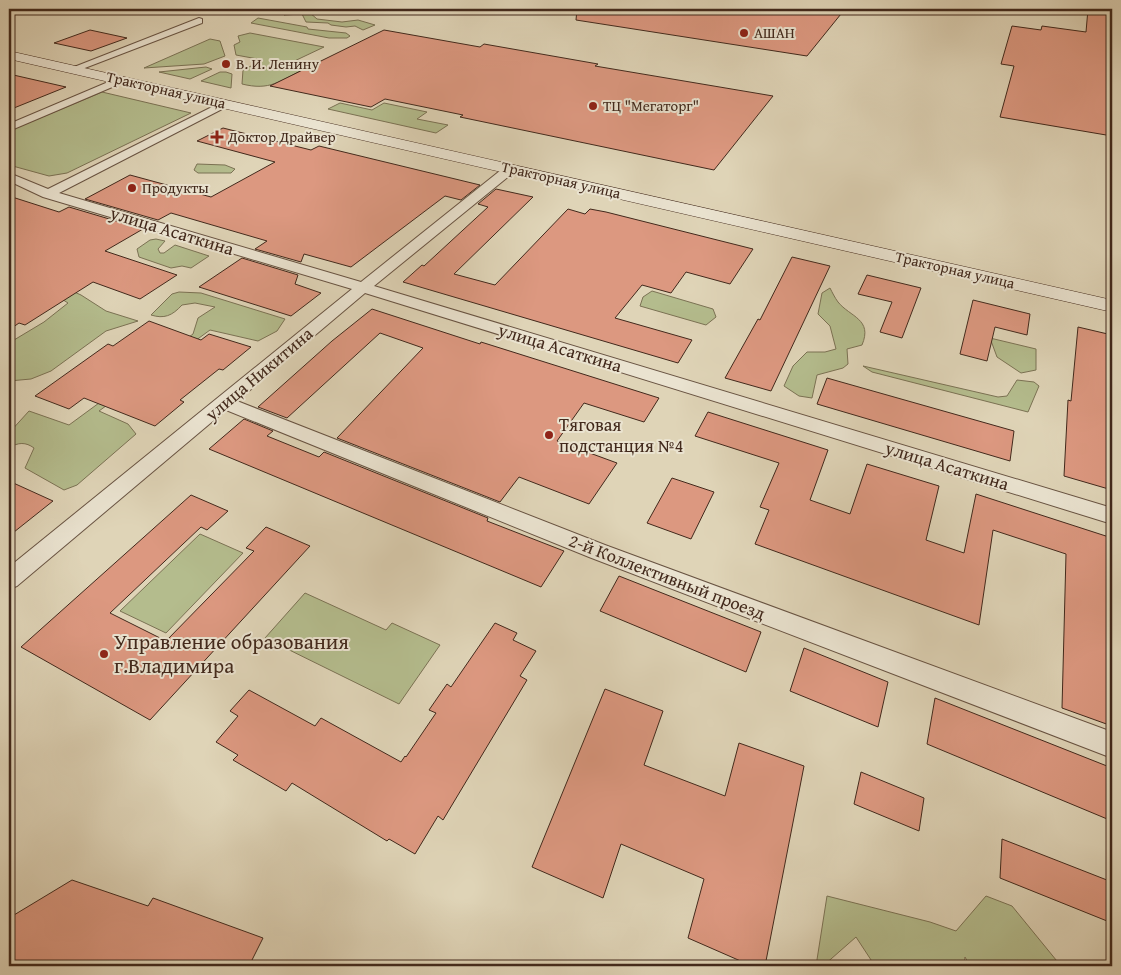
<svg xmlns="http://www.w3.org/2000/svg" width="1121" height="975" font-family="'Gentium Book Plus',serif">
	<rect width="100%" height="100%" fill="#dfd4b7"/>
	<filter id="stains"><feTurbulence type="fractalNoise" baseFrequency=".004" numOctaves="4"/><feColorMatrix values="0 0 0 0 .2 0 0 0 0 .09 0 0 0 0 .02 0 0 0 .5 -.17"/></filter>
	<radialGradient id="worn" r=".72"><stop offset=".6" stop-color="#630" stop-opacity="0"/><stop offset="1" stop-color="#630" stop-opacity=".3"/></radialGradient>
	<path fill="#b4bc8d" stroke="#7b7254" d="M289,9L309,12L317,19L342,22L358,20L375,25L363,30L355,26L346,27L331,25L328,23L306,22L302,14L284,15L290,12L285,10Z
		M258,18L307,27L308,29L346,33L350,36L347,38H329L251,23Z
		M250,33L324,47L286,65L304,69C280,81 270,91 242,84L243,70L263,60L236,55L234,45L240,42L238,36Z
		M210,39L220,41L225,56L204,64L144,68Z
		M206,67L212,69L190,79L159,72Z
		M220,72H226L232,74L231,88L201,81Z
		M102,92L191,113L67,173L49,176L9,165V131Z
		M340,103L372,110L384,103L427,112L417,119L448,125L436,133L328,109Z
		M197,164L225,165L235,169L231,173H198L194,170Z
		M156,239L165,241L158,249L160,253H164L175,245L209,256L191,268L182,266L171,268L139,257L137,249L150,240Z
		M45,279L81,295L106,311L138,321L106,331L51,371L31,379L9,381V343L44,322L68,303L40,285Z
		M830,288C832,292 835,298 838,302C850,317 873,319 862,345L847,349L848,364L843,368L817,375L812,398L799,396L784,386L793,366L807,352H825L836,349L830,326L818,314L822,293Z
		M652,291L713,309L716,317L706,325L640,306L643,297Z
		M179,292L201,293L285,319L277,331L258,341L210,330L99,411L128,424L136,434L77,485L64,490L25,468L34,448C26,442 18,442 9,448V433L29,411L69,425L193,334L198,318L215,307L195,303L182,305C172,316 164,319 151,315L172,294Z
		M990,338L1036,349V370L1021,373L997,357Z
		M863,366L998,397L1007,396L1017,380L1034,382L1039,386L1028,412L872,372Z
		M200,534L243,553L166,633L120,611Z
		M305,593L386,630L392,623L440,645L399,704L265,638Z
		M827,896L930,922L956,931L986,896L1012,906L1061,966H970L965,957L964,966H875L856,937L823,966H816Z"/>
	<path fill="#dc9880" stroke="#42291c" d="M577,9H845L807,56L576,20Z
		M1088,9H1112V136L1000,117L1014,66L1001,64L1012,26L1041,30L1042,26L1086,32Z
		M90,30L127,38L91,51L54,43Z
		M384,30L480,47L484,44L598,64L595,66L773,96L714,170L460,117L463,115L385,99L371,107L270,86Z
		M9,74L66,87L9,110Z
		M223,128L311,150L319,146L480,185L461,200L445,196L351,267L304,254L301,262L255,249L267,241L171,213L158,220L85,199L130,175L211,197L275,162L197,141Z
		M496,189L533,197L454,274L495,285L568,209L585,214L590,209L606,212L753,249L730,284L686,272L671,293L642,285L615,318L692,340L678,363L403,282L422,265L424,266L488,207L478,204Z
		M9,196L59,212L69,207L143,229L105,251L177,275L140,299L93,282L25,325L19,323L9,330Z
		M792,257L830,266L771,391L725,378L758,319L760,320Z
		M242,258L298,275L295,284L321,293L291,316L199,287Z
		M867,275L921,288L902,338L880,332L892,302L858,294Z
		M973,300L1030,314L1027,335L995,327L987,361L960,354Z
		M372,309L480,344L481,342L659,398L644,422L584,403L557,441L617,463L589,504L519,477L500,502L337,438L423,348L380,333L287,418L258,407L332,341Z
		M149,321L201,340L209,334L251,347L223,370L219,369L180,400L184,402L155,426L84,398L69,409L35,396L108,344L113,346Z
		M1078,327L1112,335V490L1064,476L1068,400L1071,401Z
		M827,378L1014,431L1010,461L817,404Z
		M708,412L828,450L810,500L850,514L867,464L939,486L926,540L964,553L976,494L1112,538V726L1062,708L1066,554L993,530L979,625L755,544L769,510L760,507L779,463L695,436Z
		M244,419L273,431L267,436L319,457L324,452L488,518L487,521L564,551L541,587L209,449Z
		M672,478L714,492L691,539L647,523Z
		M9,481L53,501L9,536Z
		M191,495L228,511L207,530L201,527L110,613L166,641L254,551L246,548L266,527L310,546L150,720L21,647Z
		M619,576L761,632L746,672L600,611Z
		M495,623L517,633L513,640L536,651L520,676L527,680L443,820L438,816L415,854L389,839L387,841L292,783L286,791L233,760L238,755L216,742L238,716L230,711L249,690L315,726L321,718L401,762L405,756L406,757L436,713L429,710L447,684L451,687Z
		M804,648L888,682L878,727L790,691Z
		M605,689L663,711L644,765L725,796L739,743L804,766L765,966H752L688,938L704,879L621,844L603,898L532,867Z
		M935,698L1112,768V821L927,744Z
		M861,772L924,798L919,831L854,804Z
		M1002,839L1112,882V923L1000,878Z
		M72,880L148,906L153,898L263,938L249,966H9V918Z"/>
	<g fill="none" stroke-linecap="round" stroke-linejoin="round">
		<defs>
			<path id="street" d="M199,18L202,19V23L77,71L74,72L69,69Z
				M120,77L125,80L124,82L9,131V124Z
				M224,101L228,102L229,104L228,106L59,193L361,282L506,166H514L516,169L514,172L374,286L1112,508V524L365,293L237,401L605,545L1112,732V758L589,557L226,410L17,586L9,589V567L352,289L43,197L9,181V173L48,189Z"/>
			<path id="secondary" d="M9,51L1112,300V312L9,59Z"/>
		</defs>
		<use href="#street" stroke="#695443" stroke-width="2"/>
		<use href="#secondary" stroke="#42291c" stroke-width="1"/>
		<use href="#street" fill="#eae3d0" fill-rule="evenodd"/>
		<use href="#secondary" fill="#eae3d0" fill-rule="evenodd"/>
	</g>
	<g fill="#8f2418" stroke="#eae3d0" stroke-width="2">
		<circle cx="744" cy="33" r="5"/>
		<circle cx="226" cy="64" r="5"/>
		<circle cx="593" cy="106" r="5"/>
		<path d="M214.5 129.5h5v5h5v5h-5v5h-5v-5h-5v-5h5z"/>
		<circle cx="132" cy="188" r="5"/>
		<circle cx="549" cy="435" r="5"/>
		<circle cx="104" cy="654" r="5"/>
	</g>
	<g text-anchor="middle" stroke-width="4" stroke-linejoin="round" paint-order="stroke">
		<g font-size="15" fill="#42291c" stroke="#eae3d0" text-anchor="start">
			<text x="754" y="38">АШАН</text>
			<text x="236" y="69">В. И. Ленину</text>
			<text x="603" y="111">ТЦ "Мегаторг"</text>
			<text x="228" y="142">Доктор Драйвер</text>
			<text x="142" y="193">Продукты</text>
		</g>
		<g font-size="15" fill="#42291c" stroke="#eae3d0">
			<text transform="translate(166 90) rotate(13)" y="5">Тракторная улица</text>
			<text transform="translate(561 180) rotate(13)" y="5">Тракторная улица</text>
			<text transform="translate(955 270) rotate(13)" y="5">Тракторная улица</text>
		</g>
		<g font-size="18" fill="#42291c" stroke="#eae3d0">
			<text transform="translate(172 231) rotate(17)" y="6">улица Асаткина</text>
			<text transform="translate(560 348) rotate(17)" y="6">улица Асаткина</text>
			<text transform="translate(259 374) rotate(-40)" y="6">улица Никитина</text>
			<text transform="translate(947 466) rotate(17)" y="6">улица Асаткина</text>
			<text transform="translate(667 577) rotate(21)" y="6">2-й Коллективный проезд</text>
		</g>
		<g font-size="18" fill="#42291c" stroke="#eae3d0" text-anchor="start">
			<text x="559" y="431">Тяговая<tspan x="559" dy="21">подстанция №4</tspan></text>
		</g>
		<g font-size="21" fill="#42291c" stroke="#eae3d0" text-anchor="start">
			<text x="114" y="649">Управление образования<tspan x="114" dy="24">г.Владимира</tspan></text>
		</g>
	</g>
	<rect width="1121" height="975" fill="none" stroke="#dfd4b7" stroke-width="30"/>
	<rect x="10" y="10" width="1101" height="955" fill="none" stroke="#42291c" stroke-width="2.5"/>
	<rect x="15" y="15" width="1091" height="945" fill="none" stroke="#42291c"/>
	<rect width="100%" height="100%" filter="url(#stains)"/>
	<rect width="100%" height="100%" fill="url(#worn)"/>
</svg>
